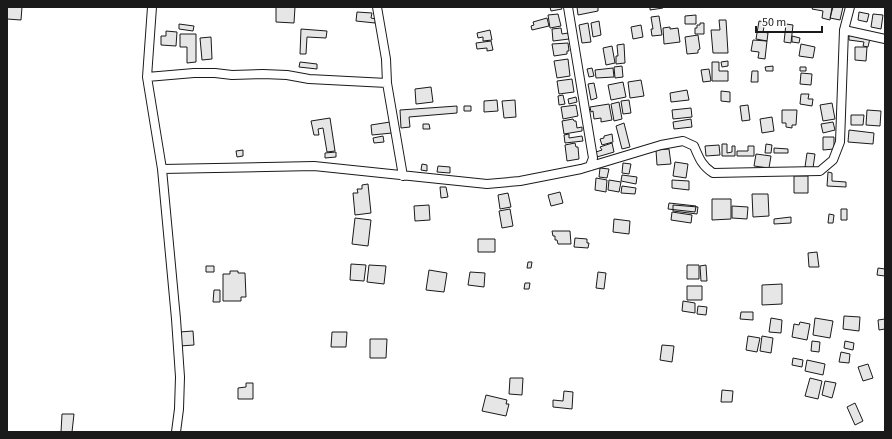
<svg xmlns="http://www.w3.org/2000/svg" width="892" height="439" font-family="'Source Sans 3',sans-serif">
	<rect width="100%" height="100%" fill="#fff"/>
	<path fill="#e6e6e6" stroke="#1a1a1a" d="M7,7H22L21,20L7,19Z
		M276,7H295L294,23L276,22Z
		M550,7H561L562,9L551,11Z
		M577,7H598V11L578,15Z
		M650,7H663V8L650,10Z
		M813,7H832L830,20L822,18L823,11L812,9Z
		M833,7H843L840,20L830,18Z
		M357,12L372,13L371,18L376,19L375,23L356,21Z
		M859,12L869,14L867,22L858,20Z
		M558,14L561,26L550,28L548,15Z
		M873,14L883,15L881,29L871,27Z
		M696,15V24H685V16Z
		M659,16L662,35L652,36L651,29H653L651,17Z
		M547,18L549,26L532,30L531,26L534,25L533,22Z
		M719,20H726L728,53H713L711,30H720Z
		M599,21L601,35L593,37L591,23Z
		M759,21L765,22L763,32L768,33L767,41L756,39Z
		M588,23L591,42L582,43L579,25Z
		M700,23H704V34H695V28H697V25H700Z
		M179,24L194,26L193,31L179,29Z
		M786,24L793,25L791,43L784,42Z
		M641,25L643,37L633,39L631,27Z
		M670,27V29L678,28L680,42L664,44L663,28Z
		M561,28L562,34L568,33L569,39L553,41L552,29Z
		M301,29L327,31L326,38L307,37L306,54H300Z
		M490,30L492,40L483,41V37L478,38L477,33Z
		M166,31L177,32L176,46L161,45V36H166Z
		M180,34H196V62L187,63V47H180Z
		M698,35L700,49L698,50V53L687,54L685,37Z
		M849,35L870,38L868,47L863,46L864,42L849,40Z
		M792,36L800,38L799,43L792,42Z
		M211,37L212,59L202,60L200,38Z
		M753,40L767,41L765,59L758,58L759,52L751,51Z
		M491,41L493,50L487,51V48L477,49L476,43Z
		M568,43L569,51H567V54L554,56L552,44Z
		M624,44L625,63L616,64V56H618L617,45Z
		M801,44L815,47L813,58L799,56Z
		M612,46L615,63L606,65L603,48Z
		M855,47H867L866,61L855,60Z
		M568,59L570,76L557,78L554,61Z
		M728,61V66L722,67L721,62Z
		M300,62L317,64V69L299,67Z
		M712,62H719V71H728V81H712Z
		M622,66L623,77L615,78L614,67Z
		M773,66V71H766L765,67Z
		M800,67H806V71H800Z
		M592,68L594,76L589,77L587,69Z
		M613,68L614,77L596,78L595,70Z
		M709,69L711,81L703,82L701,70Z
		M752,71H758V82H751Z
		M801,73L812,74L811,85L800,84Z
		M572,79L574,92L559,94L557,81Z
		M641,80L644,96L630,98L628,82Z
		M623,82L626,97L611,100L608,85Z
		M594,83L597,98L591,100L588,84Z
		M431,87L433,102L416,104L415,89Z
		M687,90L689,100L671,102L670,93Z
		M721,91L730,92V102L721,101Z
		M801,94H809L808,99H813L812,106L800,104Z
		M563,95L565,104L559,105L558,96Z
		M576,97L577,102L569,104L568,99Z
		M497,100L498,111L484,112V101Z
		M515,100L516,117L504,118L502,101Z
		M629,100L631,113L623,114L621,101Z
		M619,102L622,119L614,121L611,104Z
		M832,103L835,119L823,121L820,105Z
		M609,104L612,120L601,122V118L594,119L593,111L591,112L590,107Z
		M576,105L578,116L563,119L561,107Z
		M748,105L750,120L742,121L740,106Z
		M457,106V113L409,117L410,127L401,128L400,110Z
		M464,106H471V111H464Z
		M691,108L692,117L673,119L672,110Z
		M782,110H797L796,125H792V128L786,127V123H782Z
		M867,110L881,111L880,126L866,125Z
		M851,115H864L863,125H851Z
		M772,117L774,131L762,133L760,119Z
		M330,118L335,151L327,152L323,128L318,129L319,135H314L311,121Z
		M573,119L574,121H576L577,128L582,127V131L564,134L562,121Z
		M691,119L692,127L674,129L673,122Z
		M390,122L392,133L372,135L371,125Z
		M833,122L835,130L823,133L821,124Z
		M624,123L630,147L622,149L616,126Z
		M423,124H429L430,129H423Z
		M849,130L874,133L873,144L848,142Z
		M569,134V138L582,136L583,141L565,143L564,135Z
		M612,134L613,142L602,145L600,139L604,138V136Z
		M383,136L384,142L374,143L373,138Z
		M823,137H834V149L823,150Z
		M575,143L576,147H578L579,159L567,161L565,145Z
		M612,143L614,152L597,157L596,152L602,150L600,147Z
		M722,144H727V153L732,152V146H735V156H722Z
		M766,144L772,145L771,153H765Z
		M719,145L720,155L706,156L705,146Z
		M748,146H754V156H737V151H748Z
		M774,148L788,149V153H774Z
		M669,149L671,164L657,165L656,150Z
		M243,150V156L237,157L236,151Z
		M336,152V157L325,158V153Z
		M807,153L815,154L813,168L805,167Z
		M756,154L771,156L769,168L754,166Z
		M675,162L688,164L686,178L673,176Z
		M623,163L631,164L629,174L622,173Z
		M422,164L427,165V171L421,170Z
		M438,166L450,167V173L437,172Z
		M600,168L609,169L607,178L599,177Z
		M828,172L832,173V181L846,182V187L827,186Z
		M622,175L637,177L636,184L621,181Z
		M794,176H808V193H794Z
		M596,178L607,180L606,192L595,190Z
		M609,180L621,182L619,192L608,190Z
		M672,180L689,181V190L672,188Z
		M368,184L371,213L355,215L353,193H358L357,189H362V185Z
		M622,186L636,188L635,194L621,193Z
		M440,187H446L448,197L441,198Z
		M560,192L563,203L551,206L548,195Z
		M508,193L511,207L500,209L498,195Z
		M752,194H768L769,216L753,217Z
		M712,199H731V219L712,220Z
		M669,203L696,206L695,212L668,209Z
		M429,205L430,220L415,221L414,206Z
		M673,205L698,207L697,214L673,211Z
		M732,206L748,207L747,219L732,218Z
		M510,209L513,226L502,228L499,211Z
		M841,209H847V220H841Z
		M672,212L692,215L691,223L671,220Z
		M829,214L834,215L833,223H828Z
		M791,217V223L774,224V219Z
		M355,218L371,220L368,246L352,244Z
		M614,219L630,221L629,234L613,232Z
		M552,231H570L571,244H558L557,240H555V236H553Z
		M575,238L587,239V243H589L588,248L574,247Z
		M478,239H495V252H478Z
		M817,252L819,267H809L808,253Z
		M528,262H532L531,268H527Z
		M351,264L366,265L364,281L350,280Z
		M369,265L386,266L384,284L367,282Z
		M687,265H699V279H687Z
		M706,265L707,281H701L700,266Z
		M206,266H214V272H206Z
		M878,268L885,269V276L877,275Z
		M429,270L447,273L444,292L426,290Z
		M230,271H238V273H245L246,297H241V301H223V274H230Z
		M470,272L485,273L484,287L468,285Z
		M598,272L606,273L604,289L596,288Z
		M525,283H530L529,289H524Z
		M782,284V304L762,305V285Z
		M687,286H702V300H687Z
		M214,290H220V302H213Z
		M683,301L695,303V313L682,311Z
		M698,306L707,307L706,315L697,314Z
		M741,312H753V320L740,319Z
		M844,316L860,317L859,331L843,329Z
		M771,318L782,320L781,333L769,332Z
		M815,318L833,321L830,338L813,335Z
		M885,319V329L879,330L878,320Z
		M800,322L810,324L807,340L792,337L794,324L799,325Z
		M193,331L194,345L180,346L179,332Z
		M332,332H347L346,347H331Z
		M748,336L760,338L757,352L746,350Z
		M762,336L773,338L771,353L760,351Z
		M370,339H387L386,358H370Z
		M812,341L820,342L819,352L811,351Z
		M845,341L854,343L853,350L844,348Z
		M662,345L674,346L672,362L660,360Z
		M841,352L850,354L849,363L839,362Z
		M793,358L803,360L802,367L792,365Z
		M807,360L825,364L823,375L805,371Z
		M868,364L873,378L863,381L858,367Z
		M510,378H523L522,395L509,394Z
		M810,378L822,381L818,399L805,396Z
		M825,381L836,383L832,398L822,395Z
		M246,383H253V399H238V388L246,387Z
		M722,390L733,391L732,402H721Z
		M564,391L573,392L572,409L553,407V400L563,401Z
		M486,395L507,400L506,404H509L506,416L482,411Z
		M855,403L863,421L855,425L847,407Z
		M62,414H74L72,432H61Z"/>
	<g fill="none" stroke-linecap="round" stroke-linejoin="round">
		<defs>
			<path id="street" d="M152,7L147,77L162,169L176,319L180,377L179,409L176,432
				M377,7L386,59L387,83L403,176
				M568,7L593,158L590,166
				M844,30L885,39
				M147,77L194,73H215L232,75L263,74L287,75L309,79L387,83
				M162,169L314,166L487,184L520,181L581,169L661,145L683,141L694,146C699,158 702,166 713,173L820,171L833,160L840,142L844,30L850,7"/>
		</defs>
		<use href="#street" stroke="#1a1a1a" stroke-width="10"/>
		<use href="#street" stroke="#fff" stroke-width="8"/>
	</g>
	<rect width="892" height="439" fill="none" stroke="#1a1a1a" stroke-width="16"/>
	<path d="M756 26v6h66v-6" fill="none" stroke="#1a1a1a" stroke-width="2"/>
	<text x="762" y="26" font-size="12" fill="#1a1a1a" stroke="#ffffff" stroke-width="3" paint-order="stroke">50 m</text>
</svg>
